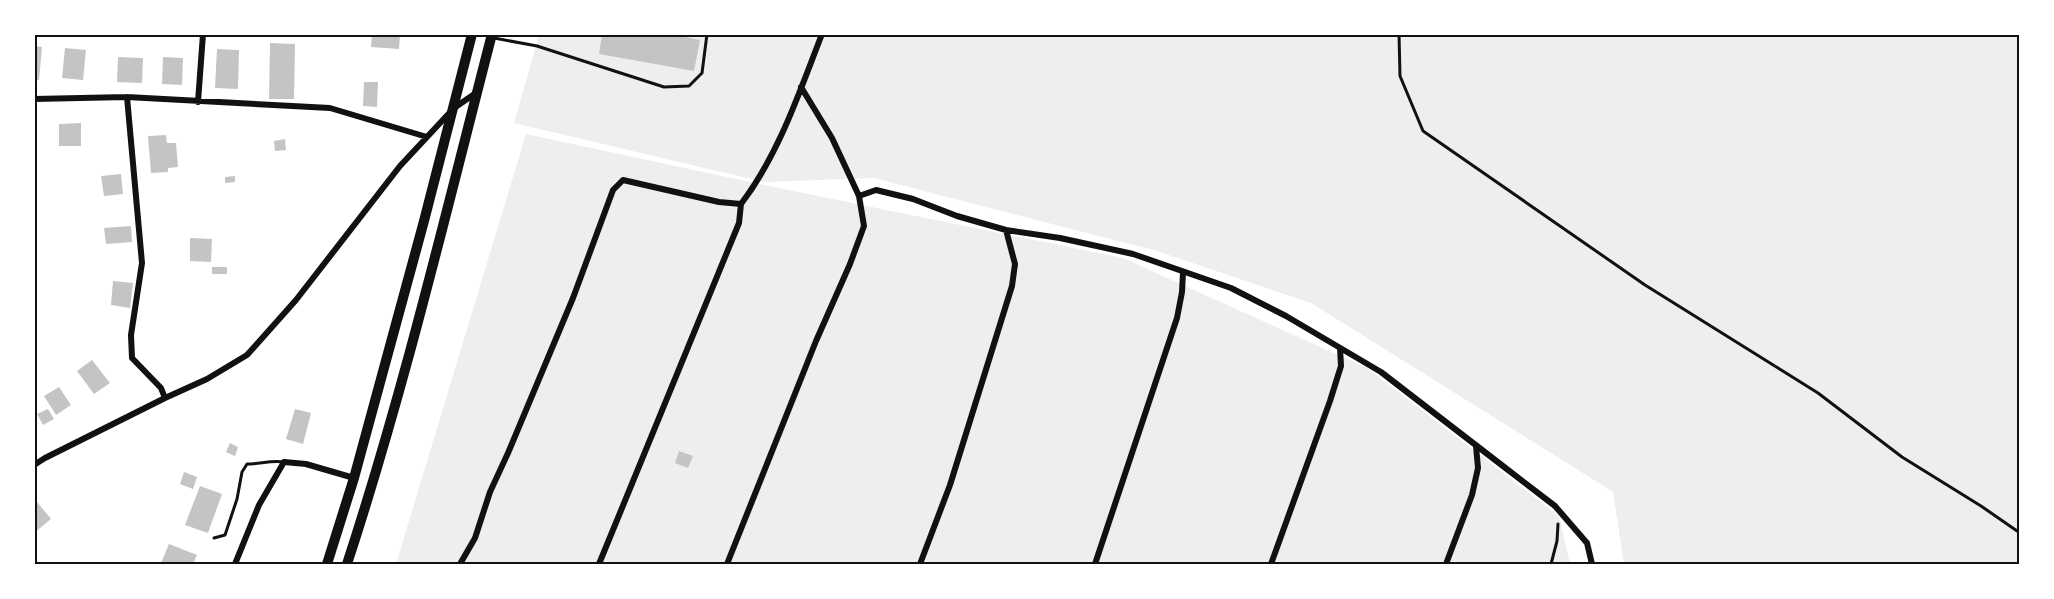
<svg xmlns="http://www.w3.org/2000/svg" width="2054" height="599" font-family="'Noto Serif',serif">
	<rect width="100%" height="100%" fill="#fff"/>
	<path fill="#eee" d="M539,35H2019V564H1624L1613,492L1311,303L1157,251L874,178L764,182L514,123Z
		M526,134L764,185L1123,258L1367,368L1559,516L1570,564H396Z"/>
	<path fill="#c4c4c4" d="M372,34H400L399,49L371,47Z
		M602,34H670L700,40L694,71L599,54Z
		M270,43L295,44L294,99H269Z
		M34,46L42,47L39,80L34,79Z
		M65,48L86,50L83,80L62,78Z
		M217,49L239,50L238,89L215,88Z
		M118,57L143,58L142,83L117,82Z
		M163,57L183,58L182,85L162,84Z
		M364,82H378L377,107L363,106Z
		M81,123V146H59V124Z
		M166,135L167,143H176L178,167L168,168V172L151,173L148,136Z
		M285,139L286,150L275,151L274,141Z
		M121,174L123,194L104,196L101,176Z
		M235,176V182L225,183V177Z
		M131,226L132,242L106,244L104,228Z
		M190,238L212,239L211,262L190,261Z
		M212,267H227V274H212Z
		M113,281L133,283L130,308L111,305Z
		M92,360L110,383L94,394L77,371Z
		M59,387L71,405L56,415L44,396Z
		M48,409L54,419L43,425L37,414Z
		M295,409L311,413L303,444L286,439Z
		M230,443L238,447L235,456L226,452Z
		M679,451L693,456L688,468L675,463Z
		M184,472L197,477L193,489L180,484Z
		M200,486L222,494L208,533L185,525Z
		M37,502L51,519L34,533V503Z
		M169,544L197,555L193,564L161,563Z"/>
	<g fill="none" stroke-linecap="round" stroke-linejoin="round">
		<path stroke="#111" stroke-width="3" d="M1399,34L1400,76L1423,131L1645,285L1818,393L1902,457L1981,506L2020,533
			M1551,564L1557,541L1558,524"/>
		<path stroke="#111" stroke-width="3" d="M494,38L537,46L664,87L689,86L702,73L707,34
			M214,538L225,535L237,499L242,472L247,464C260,464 271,460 284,462"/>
		<path stroke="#111" stroke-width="6" d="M127,97L142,263L131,335L132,358L161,388L165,398
			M34,99L127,97L330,108L427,137
			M198,102L203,34
			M859,196L876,190L913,199L957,216L1006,230L1060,238L1133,254L1231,288L1286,316L1381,372L1499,463L1555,506L1587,543L1592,564
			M34,465L45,458L165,398L207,379L247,355L296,300L400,166L454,108L476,93
			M235,564L259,505L284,462L306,464L354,478
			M460,564L475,538L490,492L508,453L573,298L613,190L623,180L719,202L741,204C779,154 799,93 822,34
			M599,564L739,223L741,204
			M727,564L816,341L850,264L864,226L859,196L832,138L801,87
			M920,564L950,485L1012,286L1015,264L1006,230
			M1095,564L1177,318L1182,292L1183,273
			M1271,564L1330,401L1341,366L1340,348
			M1446,564L1472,495L1478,468L1476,446"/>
		<path stroke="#111" stroke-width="10" d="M327,564L354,478L424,221L472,34
			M347,564C404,390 446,212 492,34"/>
	</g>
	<rect width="2054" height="599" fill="none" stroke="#ffffff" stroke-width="72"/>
	<rect x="36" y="36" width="1982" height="527" fill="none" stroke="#111" stroke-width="2"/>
</svg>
